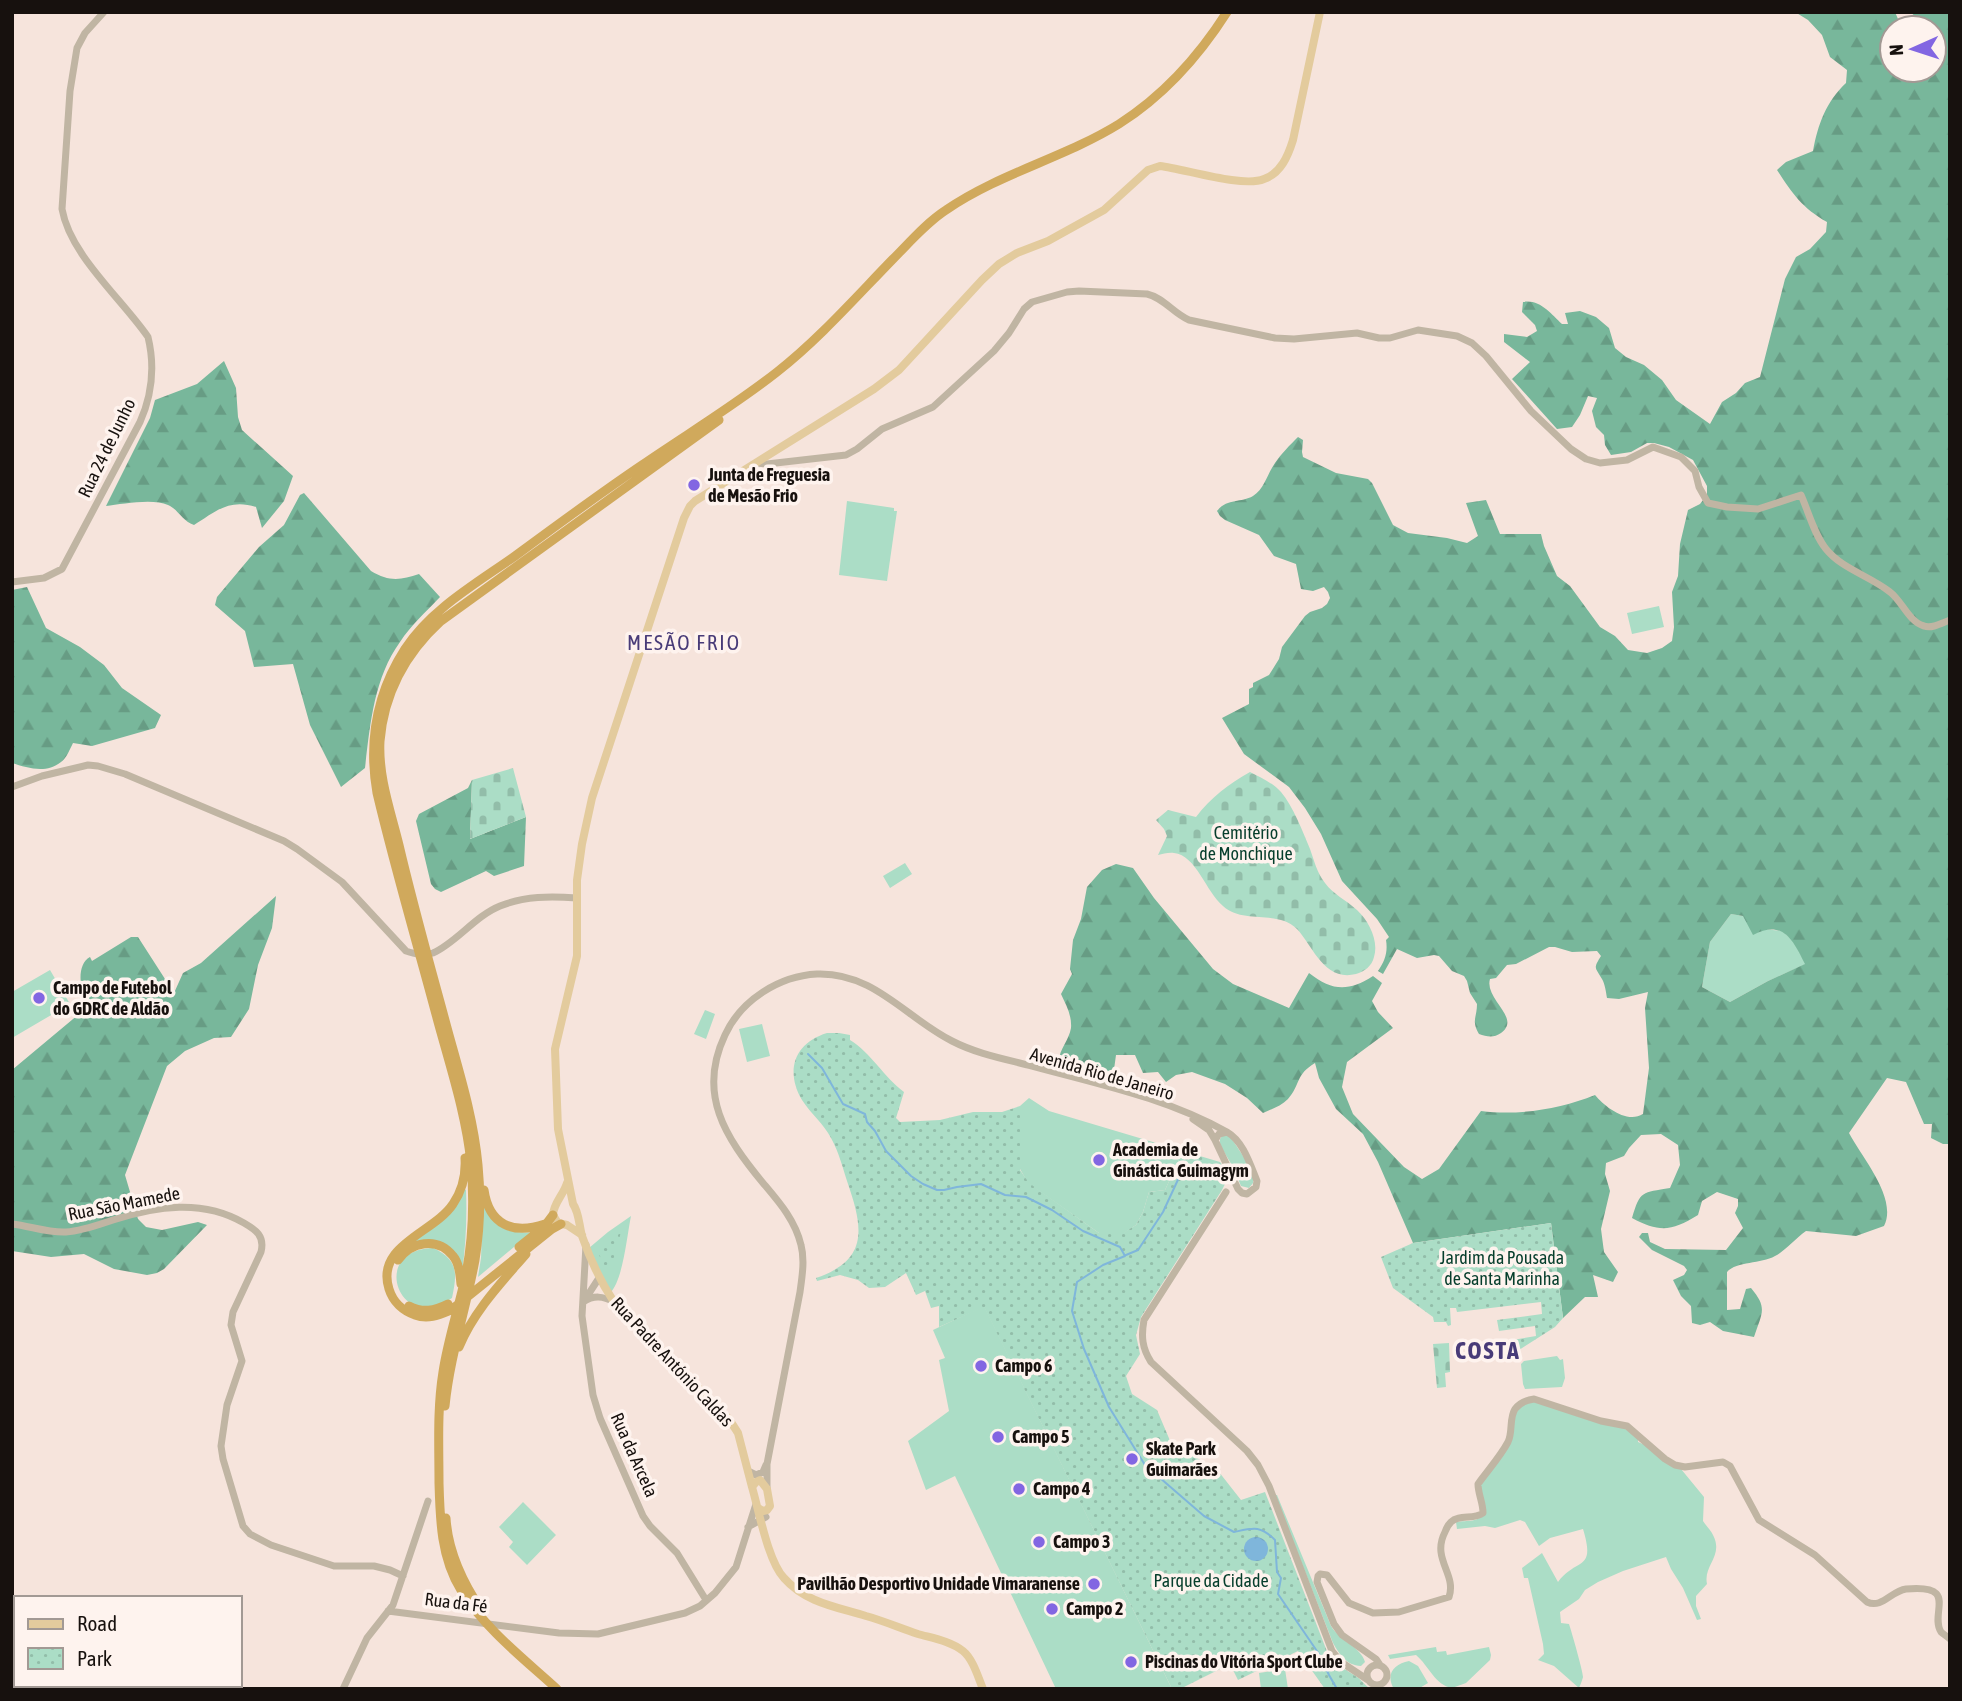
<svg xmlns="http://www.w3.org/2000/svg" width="1962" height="1701" font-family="'Asap Condensed',sans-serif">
	<defs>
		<pattern id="forest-firs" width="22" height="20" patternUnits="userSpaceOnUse" patternTransform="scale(1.75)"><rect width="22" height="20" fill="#78b79b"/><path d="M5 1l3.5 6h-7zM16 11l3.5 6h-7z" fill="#679c84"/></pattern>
		<pattern id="cemetery-stones" width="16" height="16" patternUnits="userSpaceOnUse" patternTransform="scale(1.75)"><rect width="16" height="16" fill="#abddc6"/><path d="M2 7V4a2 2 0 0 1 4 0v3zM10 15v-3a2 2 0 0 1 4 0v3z" fill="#92bda9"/></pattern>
		<pattern id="park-dots" width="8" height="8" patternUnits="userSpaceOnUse" patternTransform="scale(1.75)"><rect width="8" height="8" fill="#abddc6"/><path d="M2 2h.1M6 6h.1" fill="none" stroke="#92bda9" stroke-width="1.8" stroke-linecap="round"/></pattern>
		<pattern id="water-ripples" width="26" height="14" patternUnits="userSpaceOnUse" patternTransform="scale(1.75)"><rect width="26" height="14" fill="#7fb6db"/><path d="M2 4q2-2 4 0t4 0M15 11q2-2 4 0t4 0" fill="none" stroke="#6d9bbb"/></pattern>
	</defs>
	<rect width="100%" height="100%" fill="#f6e4dc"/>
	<path fill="#abddc6" d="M847,501L894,508V511H897L887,581L839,575Z
		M1659,606L1664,627L1632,634L1627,613Z
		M905,863L912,874L890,888L883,876Z
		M1731,914L1743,916L1763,929L1782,931L1792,939L1806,964L1768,981L1730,1002L1702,987L1710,942Z
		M50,970L70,1004L12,1038V992Z
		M705,1010L715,1014L706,1039L694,1034Z
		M762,1024L770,1056L747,1062L739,1029Z
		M1029,1098L1049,1111L1183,1151L1165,1190L1149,1192L1143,1212L1136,1225L1124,1233H1099L1028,1183L1020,1169V1106Z
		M1229,1135C1235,1144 1256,1172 1253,1183C1252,1185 1250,1186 1249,1188L1241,1186L1233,1167L1220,1145V1139L1222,1136Z
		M463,1188L466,1190C467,1217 466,1245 462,1272L437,1242L395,1257L425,1232Z
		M483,1205C495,1226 507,1235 532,1232L478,1277L481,1258Z
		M631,1216C627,1235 623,1281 610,1293L589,1248L608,1232Z
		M433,1248C459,1260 457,1274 452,1298C447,1301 442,1304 437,1306C396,1321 373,1250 433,1248Z
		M984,1306L1172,1689H1056L955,1476L926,1490L908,1441L949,1411L939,1360L945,1358L933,1330Z
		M1557,1356L1560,1360L1563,1359L1565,1378L1562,1387L1525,1389L1523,1384L1521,1364L1524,1361Z
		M1531,1401L1623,1427L1638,1438V1442L1645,1445L1681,1469L1704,1497L1703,1521C1706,1526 1711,1530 1713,1535C1724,1556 1703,1565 1707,1584L1696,1596V1606L1701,1619L1697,1620L1683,1588L1671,1569L1666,1557L1623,1571L1598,1582L1585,1590L1579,1599L1560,1612L1561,1623L1569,1624C1571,1630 1583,1671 1583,1677C1583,1678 1580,1686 1579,1688L1554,1666L1538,1660L1544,1654L1543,1644L1528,1578H1524L1522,1568L1542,1553L1558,1582C1577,1557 1596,1572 1583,1529L1550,1538L1539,1546L1525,1522L1520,1520L1495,1528L1485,1526L1457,1529L1456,1522C1468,1520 1478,1523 1486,1512C1486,1504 1479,1494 1481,1485C1485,1473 1503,1456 1509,1443C1518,1424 1507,1411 1531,1401Z
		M1275,1495H1277L1331,1626C1340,1641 1361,1647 1365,1662L1361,1666C1346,1665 1340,1655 1333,1643Z
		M523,1502L556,1535L527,1565L509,1547L513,1542L499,1527Z
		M1436,1647L1437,1652L1446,1651L1447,1655L1489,1647L1491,1655L1490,1660L1466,1683L1452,1688C1435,1685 1429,1666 1416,1655L1390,1659L1388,1655Z
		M1409,1661L1418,1666L1428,1683L1418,1689H1394C1385,1674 1394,1664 1409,1661Z
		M1285,1669L1288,1689H1261L1259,1673Z"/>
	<path fill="url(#forest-firs)" fill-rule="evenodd" d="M1795,12H1895L1898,19L1904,22L1916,12H1950V1144H1943L1931,1138L1932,1124H1924L1906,1082L1887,1078L1849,1133C1862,1158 1898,1198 1884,1226L1856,1236L1806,1231C1796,1238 1784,1252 1775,1256C1761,1264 1737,1261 1727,1272V1310L1740,1309L1746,1289L1751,1288C1768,1308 1762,1313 1754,1337L1723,1331L1710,1322L1700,1325L1692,1323L1691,1306L1681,1296L1673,1280L1684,1275L1687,1270L1684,1266L1652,1250L1639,1237L1642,1233H1648L1650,1242L1665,1249L1726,1250L1743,1228L1735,1213L1738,1206V1199L1717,1192L1702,1201L1698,1215C1672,1231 1660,1233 1632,1218C1640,1190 1642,1193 1670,1188L1680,1165L1678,1145L1661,1134L1641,1135L1629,1148L1624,1156L1606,1163L1605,1174L1610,1191L1601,1229L1604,1252L1618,1272L1613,1282L1593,1275L1598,1297H1585L1563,1318L1551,1223L1413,1243L1378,1162L1363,1134L1336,1109L1319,1078L1315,1063C1295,1075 1301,1084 1288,1099C1281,1106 1272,1109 1263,1113L1247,1098L1225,1084L1192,1072L1176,1075L1166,1082L1158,1072L1143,1073L1135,1055H1116L1112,1084L1060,1067C1055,1053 1069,1042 1071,1028C1072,1015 1066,1005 1061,994L1072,974L1070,969L1073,940L1081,919L1087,887L1102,870L1116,864L1133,868L1154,898L1213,969L1233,984L1289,1008L1309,973C1332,991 1348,992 1373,976L1382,983L1372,1001L1378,1012L1393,1028L1347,1062L1342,1087L1353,1114L1404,1167L1422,1179L1439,1169L1481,1111C1518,1116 1560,1109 1595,1095C1605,1107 1627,1124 1643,1114L1649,1068L1645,1008L1648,992L1619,999L1607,998C1606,992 1605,984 1602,979C1595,967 1593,969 1601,956L1597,951L1572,952L1555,947H1549L1516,964L1507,965L1496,978L1490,979C1484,999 1522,1018 1501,1033C1494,1038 1487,1037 1479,1034C1471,1020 1477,1018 1477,1004L1470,993L1467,981L1464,976L1452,971L1439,956L1434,955L1417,958L1397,949L1383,974L1378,971C1385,961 1388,952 1386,940L1389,937L1377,919L1342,881L1321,834L1305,808L1289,787L1244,754L1222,718L1249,704V689L1253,687V683L1269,675L1279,659L1282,647L1305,616L1310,612L1322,608L1327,604L1330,598L1328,592L1324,587L1313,591L1301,589L1296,564L1274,556L1259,535L1225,520L1220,516L1217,511C1227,498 1241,503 1253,496C1265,488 1267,474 1275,463C1281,454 1290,445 1298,437L1303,440L1302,452L1303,457L1336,473L1368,479L1372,483L1393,525L1408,533L1447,538L1467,543L1478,536L1466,503L1486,500L1500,534H1541L1544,546L1557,576L1570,586L1600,627L1615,636L1628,650L1647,653L1662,648L1672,641L1674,627L1672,592L1678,576L1680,544L1688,510L1700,504L1707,495V486L1693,460L1669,447L1654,443H1647L1631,452L1611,455L1605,445L1604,435L1596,427L1592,411L1597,398L1588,396L1580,415L1572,427L1557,429L1512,379L1530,362L1504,342V334L1527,337L1537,331L1535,325L1522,312L1523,302C1540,299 1551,314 1562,324H1568L1565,313L1580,311L1596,317L1609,328L1615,348L1626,357L1644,365L1662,380L1676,400L1710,424L1722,402L1736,393L1745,383L1760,377L1785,279L1796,257L1810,249L1826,232L1827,222C1802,208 1792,193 1777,170L1786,162L1813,151C1818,124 1826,102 1846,83L1847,70L1830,57L1822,35L1808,20ZM1892,28H1934V70H1892ZM1731,914L1743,916L1753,935C1783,919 1793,940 1805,964L1768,981L1730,1002L1702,987L1710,942Z
		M224,361L236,388L238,417L242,430L293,476L284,501L262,528L256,507C229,498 215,512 194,525C182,521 178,509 168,505C153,498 122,504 106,506L150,418L155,400L197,384Z
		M304,493L371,571C389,582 401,580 419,574L440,597C426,612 411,625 400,642C374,678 370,725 365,768L341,787L310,725L293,664L254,667L245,631L215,605L217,597L259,547L284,525L300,495Z
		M27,587L46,628L80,647L104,665L122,688L161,715L155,728L92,746L73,743C70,749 66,759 61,762C46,774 28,768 12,763V590Z
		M472,780L470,839L526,817L524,866L494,876L486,871L441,892L435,889L431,884L416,821L419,814L468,788Z
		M276,896L272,928L258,965L249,1009L231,1037L214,1038L185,1051L167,1066L125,1175L138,1219L146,1227L162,1230L198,1222L207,1225L164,1269L157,1273L147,1275L114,1269L84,1254L51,1257L12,1251V1070L91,1004C88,1000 84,994 82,989C79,978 80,962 90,957L92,961L131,937H138L174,993L183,973L201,963Z"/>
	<path fill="url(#cemetery-stones)" d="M513,768L526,817L470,839L472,780Z
		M1250,772C1260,777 1273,783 1281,792C1293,806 1303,832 1310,849C1314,860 1317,873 1325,883C1333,894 1346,900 1357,910C1369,921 1379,941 1374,957C1372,966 1364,972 1356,974C1324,982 1313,946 1297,929C1277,909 1244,925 1223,906C1206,892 1196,855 1174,853C1169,852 1163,854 1158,855L1167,836L1164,829L1156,820L1168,810L1196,817C1211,797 1229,784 1250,772Z
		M1449,1343L1450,1372L1445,1373L1446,1387L1437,1388L1433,1344Z"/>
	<path fill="url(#park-dots)" d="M827,1033H839L850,1035V1040C871,1053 884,1077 904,1092L896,1118L900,1122L940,1120L973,1112H1002L1020,1106V1170L1029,1183L1099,1233H1123L1136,1225L1143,1212L1149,1192L1165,1190L1183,1151L1220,1162L1226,1169V1182L1222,1190L1141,1317L1136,1335L1140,1354L1126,1376L1132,1394L1157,1410L1171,1443L1204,1449L1196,1457L1219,1472L1241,1500L1265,1492L1328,1654C1335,1666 1346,1669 1357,1677C1363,1681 1365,1686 1371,1689H1325L1298,1651L1238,1680L1230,1664L1180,1689H1172L984,1307L939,1327V1306L931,1308L925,1291L916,1295L906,1273L885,1287L869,1288L858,1280L840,1275L817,1281L816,1278C869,1260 863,1228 848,1184C843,1169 839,1152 831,1138C824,1124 811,1114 802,1100C785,1071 794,1043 827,1033Z
		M1551,1223L1563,1318L1555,1327L1508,1357L1506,1341L1536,1336L1535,1326L1499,1331L1497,1320L1542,1314L1541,1302L1457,1312L1456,1308H1450L1451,1325L1448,1326L1446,1322H1434L1433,1317L1393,1288L1381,1257L1413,1243Z
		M621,1232L609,1275L597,1251Z"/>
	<path fill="url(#water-ripples)" d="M1244 1549a12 12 0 1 1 24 0a12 12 0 1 1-24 0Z"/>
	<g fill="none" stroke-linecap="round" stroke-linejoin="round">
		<path stroke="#7fb6db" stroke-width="2" d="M808,1054L822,1068L843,1104L865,1114L867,1122L875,1131L886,1151L911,1176L923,1184L937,1190H944L957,1187L981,1184L1005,1195L1026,1197L1052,1210L1083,1231L1120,1247L1125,1256L1103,1265L1077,1282L1072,1311L1084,1349L1109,1407L1145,1465L1204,1516L1234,1532C1253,1528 1260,1525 1275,1540L1277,1572L1281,1578L1278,1594L1319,1654L1329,1675L1337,1689
			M1126,1255L1138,1250L1163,1212L1182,1171"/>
		<path stroke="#c0b5a3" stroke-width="7" d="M756,463L767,464L846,455L857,449L882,429L933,407L994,351L1009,333L1024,309L1032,302L1067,292L1079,291L1147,294C1164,298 1173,313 1189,320L1275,338L1294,339L1357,333L1379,338H1390L1418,330L1457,336L1472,343L1486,356L1531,411L1571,449L1586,459L1600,463L1627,460L1653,447L1681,457L1695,471L1699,487L1708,503L1727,507L1758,509L1801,495C1809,513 1814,534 1826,549C1842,569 1870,576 1890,592C1902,601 1909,622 1924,626C1932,629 1942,623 1950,620
			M12,582L44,578L62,569L140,422C152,395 155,366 148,337C122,299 70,255 62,209L70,91L77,48L85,33L104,12
			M12,787L42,776L88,765L98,766L125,774L284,841L297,849L342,882L406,951C415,954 423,956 433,953C456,943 475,916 500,906C525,896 550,896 577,898
			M1193,1119L1209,1130L1215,1140
			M1226,1192L1144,1320C1141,1336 1142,1348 1151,1362L1247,1451L1258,1465L1269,1486L1332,1651L1341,1662L1368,1680
			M12,1224C30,1226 48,1233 66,1232C82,1231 98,1225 113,1220C156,1206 203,1199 244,1223C256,1230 265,1236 261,1252L233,1312L231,1325L242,1361L227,1405L221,1446L223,1459L243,1526L250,1534L271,1545L334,1566H374L390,1570L403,1576
			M586,1245L582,1316L593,1395L600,1418L643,1516L650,1526L677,1553L706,1600
			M584,1301L599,1278
			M583,1302C594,1295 603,1296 614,1302
			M750,1472L756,1475L763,1472L766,1465
			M767,1489V1464L800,1292C802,1277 805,1260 801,1245C795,1220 779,1202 763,1183C725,1137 697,1094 725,1035C741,1000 779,976 817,974C874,972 906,1018 952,1041C977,1054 1005,1059 1032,1066C1098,1084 1167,1098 1227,1132C1243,1141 1250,1164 1257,1181L1256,1187L1247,1194L1242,1193L1238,1189L1215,1140L1219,1134L1227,1132
			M748,1527L766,1517
			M388,1611L559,1633L598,1634L685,1613L700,1606L715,1593L736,1567L756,1504
			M1367 1675a10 10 0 1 1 20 0a10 10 0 1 1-20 0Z
			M1380,1665L1376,1659L1342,1635L1334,1624L1317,1582L1318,1576L1320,1574L1327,1575L1349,1603L1373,1613L1399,1612L1449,1597C1457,1574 1431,1559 1445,1532C1446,1529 1449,1524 1451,1522C1459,1514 1474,1520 1483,1513C1483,1502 1478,1494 1478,1484C1488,1470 1500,1457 1508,1442C1513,1432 1509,1418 1515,1409C1520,1402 1526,1400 1534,1399L1601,1421L1627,1426L1665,1459L1675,1465L1685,1467L1723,1462L1730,1466L1759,1520L1815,1555L1867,1602C1882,1609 1891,1591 1906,1589C1960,1584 1929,1613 1941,1632C1943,1634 1948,1637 1950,1639
			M343,1689L367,1638L393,1605L428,1501"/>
		<path stroke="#e3cb9d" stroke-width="8" d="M567,1183C564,1194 553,1204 553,1215L558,1223L567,1225L582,1235
			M752,1487L738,1433L729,1419L614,1302C600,1281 590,1259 582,1236C579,1225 579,1212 573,1204L558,1129L555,1049L577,956V880L582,844L592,798L684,518L690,506L695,501L874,389L899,370L982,280L999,264L1017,253L1048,241L1104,210L1148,170L1160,166C1185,169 1243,188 1264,179C1281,173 1288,156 1293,140L1320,12
			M758,1508L763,1511L767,1510L770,1506L767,1489L760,1480L756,1482L752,1487C759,1511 768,1561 784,1578C806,1603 837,1607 866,1616C884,1621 900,1628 918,1634C932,1638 951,1641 963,1651C973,1659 978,1677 983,1689"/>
		<path stroke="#d0a95c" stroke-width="9" d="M465,1158C466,1174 462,1191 453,1204C434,1233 375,1245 389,1289C393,1302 403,1311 415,1315C428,1320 439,1315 451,1310L552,1229L561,1224
			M484,1190C489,1225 513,1235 545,1224
			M519,1247L544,1227L553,1215
			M398,1260C411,1242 437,1236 453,1256C459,1263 460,1274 461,1284
			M409,1306C423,1313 434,1311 448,1304
			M459,1347C474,1311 501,1283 526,1254
			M445,1406C450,1356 466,1309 475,1260C480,1229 481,1196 478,1165C474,1121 461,1078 449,1035C432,972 414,909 399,845C391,812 378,777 380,741C384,694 406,653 441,621L719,420
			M446,1518C448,1552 463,1583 482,1611
			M557,1689C523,1658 486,1630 461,1590C441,1558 440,1520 439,1483C439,1446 437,1409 443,1372C448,1339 459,1307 466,1274C473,1238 474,1199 471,1163C466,1114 450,1066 437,1018C417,943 395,869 377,793C368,741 376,694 405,649C431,609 477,583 515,556C557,525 599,494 642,465C687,434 734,406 777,372C819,339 855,298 893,259C910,242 926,223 946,210C1000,173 1064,158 1119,124C1163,96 1199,56 1227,12"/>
	</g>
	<g fill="#8266e2" stroke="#fef3ee" stroke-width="2.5">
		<circle cx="694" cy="485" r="7"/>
		<circle cx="39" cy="998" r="7"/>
		<circle cx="1099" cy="1160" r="7"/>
		<circle cx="981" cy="1366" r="7"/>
		<circle cx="998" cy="1437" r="7"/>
		<circle cx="1132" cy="1459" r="7"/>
		<circle cx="1019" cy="1489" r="7"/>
		<circle cx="1039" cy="1542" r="7"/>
		<circle cx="1094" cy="1584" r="7"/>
		<circle cx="1052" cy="1609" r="7"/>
		<circle cx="1131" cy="1662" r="7"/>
	</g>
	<g text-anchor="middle" stroke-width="7" stroke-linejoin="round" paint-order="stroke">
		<g font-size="18" fill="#17110e" stroke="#fef3ee">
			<text transform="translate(107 448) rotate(-64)" y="6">Rua 24 de Junho</text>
			<text transform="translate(1102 1074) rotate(16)" y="6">Avenida Rio de Janeiro</text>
			<text transform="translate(124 1204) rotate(-11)" y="6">Rua São Mamede</text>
			<text transform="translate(672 1362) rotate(47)" y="6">Rua Padre António Caldas</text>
			<text transform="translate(634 1455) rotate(66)" y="6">Rua da Arcela</text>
			<text transform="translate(456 1603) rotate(7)" y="6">Rua da Fé</text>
		</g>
		<g font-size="18" font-weight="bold" fill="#17110e" stroke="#fef3ee" text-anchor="start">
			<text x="708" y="481">Junta de Freguesia<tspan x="708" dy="21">de Mesão Frio</tspan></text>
			<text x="53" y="994">Campo de Futebol<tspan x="53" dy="21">do GDRC de Aldão</tspan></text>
			<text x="1113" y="1156">Academia de<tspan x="1113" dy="21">Ginástica Guimagym</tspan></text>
			<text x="995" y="1372">Campo 6</text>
			<text x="1012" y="1443">Campo 5</text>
			<text x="1146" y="1455">Skate Park<tspan x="1146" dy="21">Guimarães</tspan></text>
			<text x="1033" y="1495">Campo 4</text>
			<text x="1053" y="1548">Campo 3</text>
			<text x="1080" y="1590" text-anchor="end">Pavilhão Desportivo Unidade Vimaranense</text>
			<text x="1066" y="1615">Campo 2</text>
			<text x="1145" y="1668">Piscinas do Vitória Sport Clube</text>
		</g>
		<g font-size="18" fill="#063e2c" stroke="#fef3ee">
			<text x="1246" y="839">Cemitério<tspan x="1246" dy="21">de Monchique</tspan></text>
			<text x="1502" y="1264">Jardim da Pousada<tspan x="1502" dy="21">de Santa Marinha</tspan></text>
			<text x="1211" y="1587">Parque da Cidade</text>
		</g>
		<g font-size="21" letter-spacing="2" fill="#483b78" stroke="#fef3ee">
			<text x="684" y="650">MESÃO FRIO</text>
		</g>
		<g font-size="24" font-weight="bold" letter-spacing="2" fill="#483b78" stroke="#fef3ee">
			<text x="1488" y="1359">COSTA</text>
		</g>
	</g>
	<rect width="1962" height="1701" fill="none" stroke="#17110e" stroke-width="28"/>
	<rect x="14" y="1596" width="228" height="91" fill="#fef3ee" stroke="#a29994" stroke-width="2"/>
	<rect x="28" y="1619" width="35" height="10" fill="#e3cb9d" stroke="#a29994" stroke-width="2"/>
	<text x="77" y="1631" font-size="21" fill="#17110e">Road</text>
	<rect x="28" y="1648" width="35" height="21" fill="url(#park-dots)" stroke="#a29994" stroke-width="2"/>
	<text x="77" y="1666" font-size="21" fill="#17110e">Park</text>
	<g transform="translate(1913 49) rotate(267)"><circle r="33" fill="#fef3ee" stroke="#a29994" stroke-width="2"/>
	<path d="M0-5L12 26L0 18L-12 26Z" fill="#8266e2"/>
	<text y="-10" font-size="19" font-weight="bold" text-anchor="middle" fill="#17110e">N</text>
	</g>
</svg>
